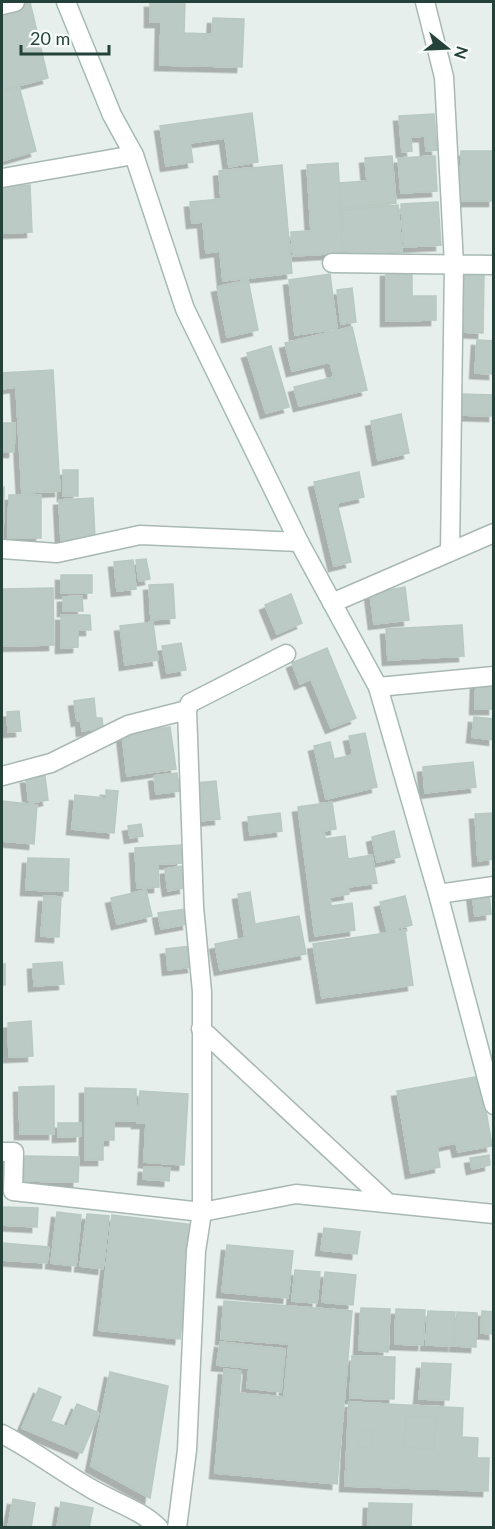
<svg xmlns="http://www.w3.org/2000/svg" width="495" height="1529" font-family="Lato,sans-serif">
	<defs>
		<filter id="shadow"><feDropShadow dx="-5.5" dy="5.5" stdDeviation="0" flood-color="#0004"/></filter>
	</defs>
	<rect width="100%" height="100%" fill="#e6efeb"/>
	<path fill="#bbcac4" stroke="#b8c9c2" stroke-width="1.5" fill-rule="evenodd" filter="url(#shadow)" d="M30,2L48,78L2,90V8Z
		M150,2H185L184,33L212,34L213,18L244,19L242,67L160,65L161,22H150Z
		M19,86L36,151L2,161V91Z
		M252,113L258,162L229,167L225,138L190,143L193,162L166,166L160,126Z
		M434,114L437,150L426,151L425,136L411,137L412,151L402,152L399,116Z
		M461,151H494V201H460Z
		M392,156L396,203L341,208L339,183L367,181L365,158Z
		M435,156L437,191L401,193L398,158Z
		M338,163L343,253L293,256L291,232L311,231L307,165Z
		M282,165L292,273L223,281L220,251L206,253L203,222L192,223L190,202L221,199L219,171Z
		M30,185L32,232L2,233V187Z
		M438,202L441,245L404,247L401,204Z
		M398,205L402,252L346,256L342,210Z
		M386,271H412V296H436V320L386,321Z
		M330,274L337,329L295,335L289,280Z
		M463,275H484L483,333L461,332Z
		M248,280L258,330L227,337L217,287Z
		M352,288L356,322L341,324L337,290Z
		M352,327L367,390L299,406L294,387L334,377L330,362L292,371L285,343Z
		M477,340L494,341V374L475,373Z
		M271,346L289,407L266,413L247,353Z
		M53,370L60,491L22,493L16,387L2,389V373Z
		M460,394L494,395V416L459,415Z
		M401,414L409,453L378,460L371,421Z
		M2,423H15L14,452H2Z
		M63,470H78V496H63Z
		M359,472L364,497L337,503L351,562L334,566L314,482Z
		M2,487H4L3,539H2Z
		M9,495H41V538H8Z
		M93,498L95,538L61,540L59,500Z
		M146,559L150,579L139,581L136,560Z
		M133,560L136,589L117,591L114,562Z
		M61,575H92V593H61Z
		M173,584L175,618L151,620L149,585Z
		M405,587L409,620L374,624L370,593Z
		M53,588L54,645L2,646V589Z
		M291,594L302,623L277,634L265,605Z
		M82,596L83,611H63V597Z
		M61,615H90L91,630H78V647L61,648Z
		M153,622L158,660L125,665L120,626Z
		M462,625L464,656L388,660L386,629Z
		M181,643L186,670L167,673L162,646Z
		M327,648L356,718L331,728L311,679L300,684L292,663Z
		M476,683H494V709H475Z
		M94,698L96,718H102L103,728L82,731L81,720L77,721L74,701Z
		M19,711L21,731L8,732L7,712Z
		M474,717L494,719V740L472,737Z
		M170,727L176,769L127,776L122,734Z
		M365,733L377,787L326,799L314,746L330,742L334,759L353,755L349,736Z
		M473,762L476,787L425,793L423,767Z
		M177,773L180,791L156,794L154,776Z
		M45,776L48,800L29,803L26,778Z
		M216,781L220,819L199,821L195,783Z
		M106,790L118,791L114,833L72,829L75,795L106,798Z
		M2,801L37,805L34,844L2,841Z
		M332,802L336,829L324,831L325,839L345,836L348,859L372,855L377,883L348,887L349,894L330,897L331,906L352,903L355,930L315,936L298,807Z
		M280,813L282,831L250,835L248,817Z
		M494,813V859L478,861L475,814Z
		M141,824L143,836L130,838L128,826Z
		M394,831L400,857L377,862L372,837Z
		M182,845V863L158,864L159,887L137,888L135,848Z
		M28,858L69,859L68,891L26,890Z
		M182,866L185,888L168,891L165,869Z
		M146,890L152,916L117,924L111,898Z
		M489,891L491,914L475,916L472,893Z
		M250,892L255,924L299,916L306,954L220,970L215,944L245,938L238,894Z
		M44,896L61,897L59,937L41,936Z
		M405,896L412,925L387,931L380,902Z
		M186,909L188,924L161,929L158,913Z
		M405,930L413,985L322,998L313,944Z
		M190,946L193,967L168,970L166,949Z
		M62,962L64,984L34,986L33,964Z
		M2,964H5V985H2Z
		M31,1021L33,1056L9,1057L8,1023Z
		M480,1076L492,1146L458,1152L456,1143L437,1147L440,1167L411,1173L397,1091Z
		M54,1086V1134H20L19,1087Z
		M85,1088L136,1089V1121H114V1140H103V1160H85Z
		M140,1091L188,1094L184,1165L144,1162L146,1123H137Z
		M58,1123H81V1136L58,1137Z
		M489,1155L490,1165L472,1169L470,1158Z
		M25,1156L79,1157L78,1182L24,1181Z
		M144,1167L170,1168L169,1181L143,1179Z
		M2,1207L38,1208L37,1227L2,1225Z
		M57,1212L81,1215L76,1266L51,1263Z
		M87,1214L109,1216L103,1269L80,1266Z
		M112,1215L194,1225L180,1339L99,1330Z
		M324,1228L360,1232L357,1254L321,1250Z
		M2,1243L49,1247L47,1263L2,1260Z
		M227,1245L293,1251L288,1298L222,1292Z
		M295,1270L320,1272L317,1303L292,1301Z
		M325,1272L356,1275L353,1305L322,1302Z
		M224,1301L352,1311L337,1484L215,1473L224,1369L241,1371L239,1393L284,1397L289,1344L221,1339Z
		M361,1308L390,1309L388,1352L359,1350Z
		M396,1309L425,1310L423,1345L395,1344Z
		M428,1311L455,1312L453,1346L426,1345Z
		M482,1311L494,1312V1334L481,1333Z
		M457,1312L477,1313L476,1347L455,1346Z
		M220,1342L285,1349L281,1392L247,1388L249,1368L217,1365Z
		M352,1356L395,1357L394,1399L350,1398Z
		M422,1363L451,1364L449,1400L419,1399Z
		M110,1372L168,1386L150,1498L91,1466Z
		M39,1388L61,1397L51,1421L67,1427L77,1404L99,1413L82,1453L22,1428Z
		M349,1402L463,1408L462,1437L478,1438L477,1458H489L488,1491L345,1486ZM406,1416L436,1417L434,1449L404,1447ZM359,1430L373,1431L372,1448L358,1447Z
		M406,1416L436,1417L434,1449L404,1447Z
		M359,1430L373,1431L372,1448L358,1447Z
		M13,1499L35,1503L31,1528L8,1527Z
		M61,1502L93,1508L89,1528H57Z
		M369,1503L412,1504L411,1528H368Z"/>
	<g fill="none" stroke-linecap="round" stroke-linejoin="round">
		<defs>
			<path id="street" d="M425,2L444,77L454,264L450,552
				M2,5L15,2
				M2,178L134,155
				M332,263L494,265
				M2,549L57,553L140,535L299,542
				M332,603L494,533
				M378,687L494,676
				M2,776L51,763L128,725L187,710L190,703L286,654
				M438,894L494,886
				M201,1029L388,1203
				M2,1152H14L13,1191L202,1212L296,1194L494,1214
				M2,1434C33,1450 60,1471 90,1488C113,1502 140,1509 159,1528
				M177,1528L187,1450L196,1251L202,1212V992L194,907L187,710"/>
			<path id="secondary" d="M66,2L112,115L134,155L185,309L299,542L378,687L438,894L494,1105"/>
		</defs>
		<use href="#street" stroke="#a8b8b2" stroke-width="21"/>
		<use href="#secondary" stroke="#a4bbb3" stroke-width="21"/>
		<use href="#street" stroke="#fff" stroke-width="18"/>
		<use href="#secondary" stroke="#fff" stroke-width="18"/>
	</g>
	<rect width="495" height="1529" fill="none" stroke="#24423a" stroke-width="6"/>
	<g transform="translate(447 48) rotate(108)" stroke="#f7fbf9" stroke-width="4.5" paint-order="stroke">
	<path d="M0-4.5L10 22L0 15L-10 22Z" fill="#24423a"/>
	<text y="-9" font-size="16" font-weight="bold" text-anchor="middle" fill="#24423a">N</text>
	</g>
	<path d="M21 45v9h88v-9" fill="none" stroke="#24423a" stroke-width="3"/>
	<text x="30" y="45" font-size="18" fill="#24423a" stroke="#f7fbf9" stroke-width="4.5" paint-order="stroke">20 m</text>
</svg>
